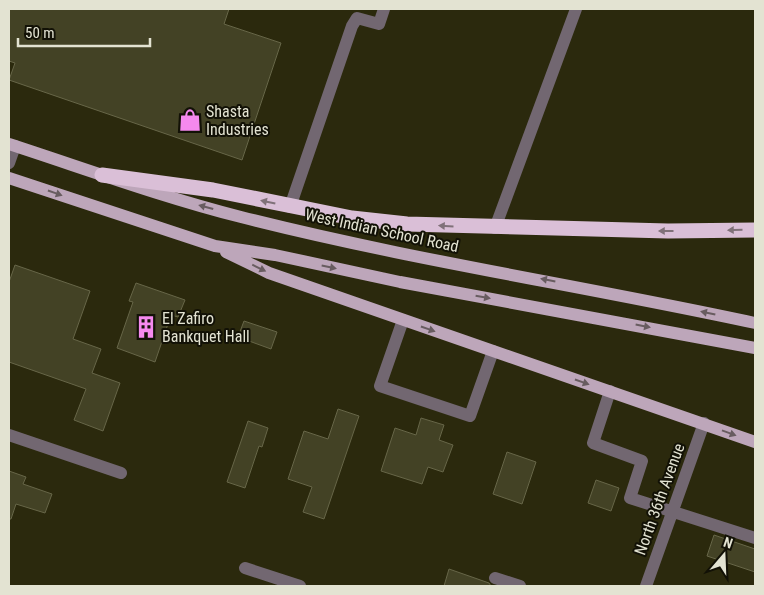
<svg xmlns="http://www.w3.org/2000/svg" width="764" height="595" font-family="'Roboto Condensed',sans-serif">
	<rect width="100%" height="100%" fill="#2b290d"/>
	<path fill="#434225" stroke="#676648" d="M9,9H229L224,24L281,43L242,160L9,80L15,63L9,61Z
		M15,265L90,291L73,339L101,349L92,373L120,383L103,431L74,420L86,389L9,362V282Z
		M136,283L185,300L178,317L171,315L155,362L117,348L133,302L129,301Z
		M244,321L277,332L271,349L238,337Z
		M338,409L359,416L324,519L303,512L312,487L288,479L304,431L328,439Z
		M421,418L444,425L439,440L453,445L443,472L428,467L422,484L381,471L395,428L416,435Z
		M248,421L268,428L262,447L259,446L245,488L227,482Z
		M507,452L536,462L522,504L493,494Z
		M9,471L26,477L23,484L52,494L45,513L16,504L11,519H9Z
		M596,480L619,488L611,511L588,503Z
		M714,535L755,549V572L707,556Z
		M449,569L489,583L491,586H444Z"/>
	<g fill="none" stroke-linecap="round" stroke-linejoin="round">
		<path stroke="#726771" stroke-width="12" d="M9,163L15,146
			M290,207L352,26L357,18L379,24L384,9
			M495,228L576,9
			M403,320L380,386L470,416L493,351
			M610,391L593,443L642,461L630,498L755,538
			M9,435L121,473
			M245,568L300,586
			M495,578L520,586
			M646,586L704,423"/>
		<path stroke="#bda6ba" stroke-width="12" d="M9,144C86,169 162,197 241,217C410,260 584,286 755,323
			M9,178L215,246L275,255L400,282L755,348
			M226,252L269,273L755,442"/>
		<path stroke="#dabfd7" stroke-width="15" d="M102,175L213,190L352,218L407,224L668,231L755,230"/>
	</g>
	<defs><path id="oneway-solid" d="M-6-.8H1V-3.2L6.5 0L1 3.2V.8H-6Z" transform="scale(1.25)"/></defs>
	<g fill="#685c60">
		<use href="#oneway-solid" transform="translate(55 193) rotate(19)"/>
		<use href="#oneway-solid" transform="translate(206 207) rotate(-165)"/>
		<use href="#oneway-solid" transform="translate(329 267) rotate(12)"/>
		<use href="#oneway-solid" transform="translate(259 268) rotate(26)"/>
		<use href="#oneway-solid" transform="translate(548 280) rotate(-169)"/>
		<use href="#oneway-solid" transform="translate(483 297) rotate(10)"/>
		<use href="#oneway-solid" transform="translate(708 313) rotate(-168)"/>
		<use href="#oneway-solid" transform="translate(643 326) rotate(11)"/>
		<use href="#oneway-solid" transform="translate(428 329) rotate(19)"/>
		<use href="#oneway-solid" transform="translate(582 382) rotate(19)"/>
		<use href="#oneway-solid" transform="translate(729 433) rotate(20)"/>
	</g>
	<g fill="#807179">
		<use href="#oneway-solid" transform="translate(268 202) rotate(-168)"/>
		<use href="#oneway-solid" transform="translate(446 226) rotate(-177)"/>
		<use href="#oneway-solid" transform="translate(735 230) rotate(179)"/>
		<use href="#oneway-solid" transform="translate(666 231) rotate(-180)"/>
	</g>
	<defs>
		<symbol id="shop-bare" viewBox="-9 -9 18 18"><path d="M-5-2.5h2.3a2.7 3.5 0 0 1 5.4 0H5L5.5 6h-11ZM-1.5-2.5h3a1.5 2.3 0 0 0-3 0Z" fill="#f589ee" stroke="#121106" stroke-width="2.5" paint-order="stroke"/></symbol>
		<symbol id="building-bare" viewBox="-9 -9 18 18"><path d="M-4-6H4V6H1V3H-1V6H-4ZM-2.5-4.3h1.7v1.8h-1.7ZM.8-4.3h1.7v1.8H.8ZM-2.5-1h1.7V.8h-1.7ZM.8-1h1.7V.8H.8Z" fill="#f589ee" stroke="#121106" stroke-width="2.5" paint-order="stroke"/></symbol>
	</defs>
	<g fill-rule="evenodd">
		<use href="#shop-bare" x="174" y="104" width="32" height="32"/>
		<use href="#building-bare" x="130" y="311" width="32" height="32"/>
	</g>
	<g text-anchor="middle" stroke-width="4" stroke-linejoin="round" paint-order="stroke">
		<g font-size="16" fill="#e3e3d2" stroke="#121106" text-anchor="start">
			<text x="206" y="117">Shasta<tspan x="206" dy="18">Industries</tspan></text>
			<text x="162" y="324">El Zafiro<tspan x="162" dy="18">Bankquet Hall</tspan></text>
		</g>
		<g font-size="16" fill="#e3e3d2" stroke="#121106">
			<text transform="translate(382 230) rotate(12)" y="6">West Indian School Road</text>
			<text transform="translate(659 499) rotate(-70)" y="6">North 36th Avenue</text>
		</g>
	</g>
	<rect width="764" height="595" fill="none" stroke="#e3e3d2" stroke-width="20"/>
	<g transform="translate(724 555) rotate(19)" stroke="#121106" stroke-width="4" paint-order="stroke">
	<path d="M0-4L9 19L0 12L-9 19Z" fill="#e3e3d2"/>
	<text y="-8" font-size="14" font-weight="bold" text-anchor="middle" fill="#e3e3d2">N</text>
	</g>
	<path d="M18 38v8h132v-8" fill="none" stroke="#e3e3d2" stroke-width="2.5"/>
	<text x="25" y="38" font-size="15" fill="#e3e3d2" stroke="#121106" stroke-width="4" paint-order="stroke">50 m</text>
</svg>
